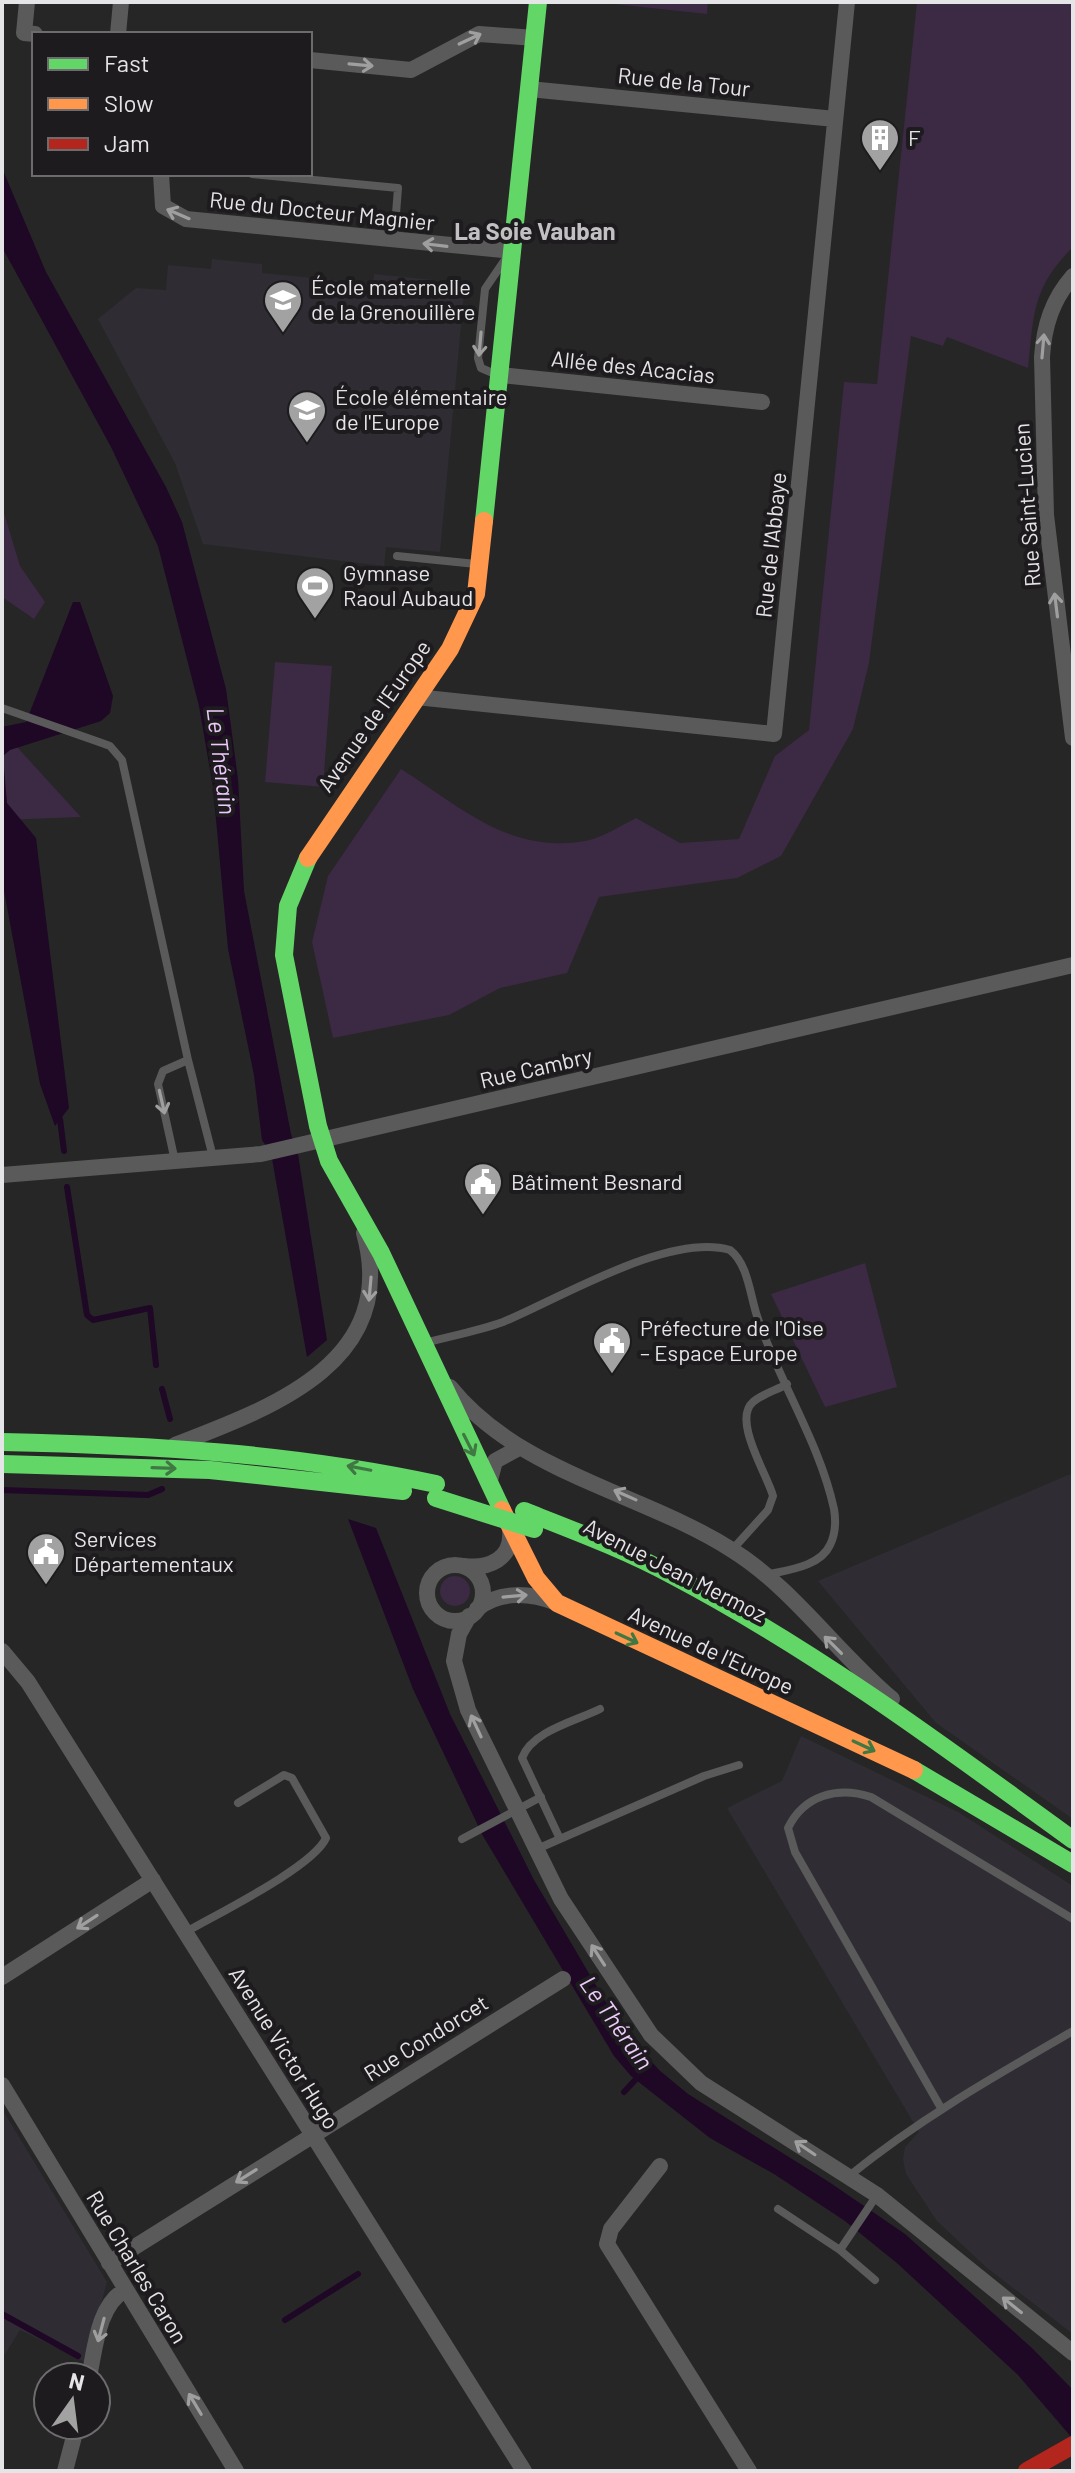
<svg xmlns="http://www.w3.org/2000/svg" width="1075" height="2473" font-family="Barlow,sans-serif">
	<rect width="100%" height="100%" fill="#262626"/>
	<path fill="#302c33" d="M212,259L262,264V273L373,284L374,274L434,280L433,290L464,293L440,552L386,547L384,566L203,544L175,463L98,319L136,288L166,290L168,265L211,269Z
		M1073,1473V1819L936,1723L818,1581Z
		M801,1736L958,1812L1073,1886V2334L986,2267L937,2221L906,2174L903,2159L905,2147L919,2132L727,1808L782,1781Z
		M2,2109L107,2282L85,2362L20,2330L2,2359Z"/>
	<path fill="#3c2943" d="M595,2H708L707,14Z
		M917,2H1073V247C1032,288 1034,313 1028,368L947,337L943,346L911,336L869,663L853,729L781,856L737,878L599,897L567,973L500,988L449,1015L333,1038L312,942L328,876L401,769C461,807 509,854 585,841C602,838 620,826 636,818L680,843L739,839L775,756L809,730L844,382L877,384Z
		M2,506L20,566L45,602L34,619L2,597Z
		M275,662L332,666L323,787L265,782Z
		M2,741L18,748L81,817L2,820Z
		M865,1263L897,1387L825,1407L771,1294Z
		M440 1591a15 15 0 1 1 30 0a15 15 0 1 1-30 0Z"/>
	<path fill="#1e0825" d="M2,168L46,272L166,487L182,522L226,689L238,779L244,891L291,1134L298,1154L327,1340L307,1357L271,1153L262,1140L254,1075L228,949L213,787L199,706L158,546L111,447L2,247Z
		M73,602H80L113,696L110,713L101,721L10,750L3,756L7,803L36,838L69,1108L55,1126L40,1084L2,880V727L26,722Z
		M348,1519L376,1528L450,1714L534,1880L620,2026L659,2070L688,2094L829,2182L905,2234L1033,2349L1073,2390V2439L1018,2375L898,2264L845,2221L774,2174L710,2138L631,2076L614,2056L483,1836L413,1689Z"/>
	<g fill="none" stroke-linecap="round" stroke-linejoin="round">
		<path stroke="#1e0825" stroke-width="6" d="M60,1119L64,1151
			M67,1187L87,1315L93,1320L150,1308L156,1365
			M162,1389L170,1419
			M2,1490L148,1495L162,1489
			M624,2092L639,2076
			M2,2314L78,2356
			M285,2320L358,2274"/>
		<path stroke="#5b5a5b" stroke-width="8" d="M252,174L398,188L394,239
			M495,374L481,368L478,358L485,289L504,261
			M397,556L476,564
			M2,708L99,742L110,746L122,760L188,1060L213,1157
			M175,1161L158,1084L163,1071L188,1060
			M425,1343C451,1336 478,1331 503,1322C559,1299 669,1232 730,1250C748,1264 750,1295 757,1316C779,1382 819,1441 834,1509C836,1521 835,1535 830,1545C820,1567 786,1570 766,1575
			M732,1550L768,1510L773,1496C767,1474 732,1420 753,1402C762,1394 777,1390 787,1384
			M462,1839L541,1797
			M560,1839L522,1758C532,1731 576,1721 600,1709
			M537,1849L704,1776L739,1765
			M186,1932C217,1914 313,1867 326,1838L292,1778L284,1775L238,1803
			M941,2108L795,1852L788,1828C804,1795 838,1786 871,1797L1073,1919
			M849,2176C919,2119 995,2076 1073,2031
			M778,2209L840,2250L877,2195
			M840,2250L875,2280"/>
		<path stroke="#5b5a5b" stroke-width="16" d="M27,2L24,33L35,34
			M118,34L121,2
			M310,60L411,70L479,34L535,38
			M529,89L835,119
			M161,174L163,206L186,219L513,251
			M1073,276C1052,300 1044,326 1042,357L1046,515L1073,738
			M500,375L762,402
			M416,697L774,734L847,2
			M2,1175L261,1154L1073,965
			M450,1387C520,1474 641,1492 732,1550C792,1587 838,1654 892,1699
			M175,1445C271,1408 400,1362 364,1233
			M489,1484L495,1461L519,1448
			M427 1593a28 28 0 1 1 56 0a28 28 0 1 1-56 0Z
			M464,1566C489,1569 513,1559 510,1530
			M477,1609C500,1590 531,1593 557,1603
			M469,1616L459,1634L454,1661L468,1710L561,1899L651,2035L701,2083L877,2195L1073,2353
			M2,1651L28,1682L524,2471
			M2,1977L153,1880
			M2,2085L236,2471
			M660,2166L611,2229L607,2244L749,2471
			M109,2263L563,1979
			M89,2377C95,2349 98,2305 125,2290
			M65,2471L77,2425"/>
		<path stroke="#63d668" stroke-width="18" d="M484,521L538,2
			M308,858L288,906L284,955L318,1126L329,1161L381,1253L502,1510
			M2,1442C149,1445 292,1453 436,1484
			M2,1464L210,1470L403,1491
			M524,1511C575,1531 626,1550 674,1576C816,1651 944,1746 1073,1840
			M914,1770L1073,1864"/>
		<path stroke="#ff974d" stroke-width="18" d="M308,858L450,649L476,594L484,521
			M502,1510L536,1578L557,1603L914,1770"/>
		<path stroke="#b3261e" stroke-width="18" d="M1027,2471L1073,2445"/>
		<path stroke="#63d668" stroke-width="18" d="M436,1498L534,1529"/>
	</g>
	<defs><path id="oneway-shaft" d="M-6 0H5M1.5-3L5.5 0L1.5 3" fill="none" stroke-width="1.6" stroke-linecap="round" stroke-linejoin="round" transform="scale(2)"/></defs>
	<g stroke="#a09fa0">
		<use href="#oneway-shaft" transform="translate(470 39) rotate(-25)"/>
		<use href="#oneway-shaft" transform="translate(361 65) rotate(5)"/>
		<use href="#oneway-shaft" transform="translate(178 214) rotate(-157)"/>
		<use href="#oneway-shaft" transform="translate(435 245) rotate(-173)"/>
		<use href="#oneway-shaft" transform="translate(480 344) rotate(95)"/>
		<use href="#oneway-shaft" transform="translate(1043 346) rotate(-85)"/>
		<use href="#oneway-shaft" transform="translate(1056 605) rotate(-97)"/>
		<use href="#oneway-shaft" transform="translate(162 1102) rotate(77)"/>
		<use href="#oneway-shaft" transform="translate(370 1289) rotate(95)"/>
		<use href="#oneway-shaft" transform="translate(625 1495) rotate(-156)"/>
		<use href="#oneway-shaft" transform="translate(515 1596) rotate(-5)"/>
		<use href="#oneway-shaft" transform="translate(833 1645) rotate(-135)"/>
		<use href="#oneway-shaft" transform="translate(476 1726) rotate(-115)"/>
		<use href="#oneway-shaft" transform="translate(87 1922) rotate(147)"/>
		<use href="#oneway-shaft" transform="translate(598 1955) rotate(-123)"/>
		<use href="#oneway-shaft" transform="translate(805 2148) rotate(-146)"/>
		<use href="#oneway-shaft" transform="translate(246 2176) rotate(148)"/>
		<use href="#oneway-shaft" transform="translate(1012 2305) rotate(-141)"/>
		<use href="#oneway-shaft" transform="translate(101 2330) rotate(105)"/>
		<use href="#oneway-shaft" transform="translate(195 2404) rotate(-121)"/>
	</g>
	<g stroke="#407843">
		<use href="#oneway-shaft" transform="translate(469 1445) rotate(63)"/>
		<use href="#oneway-shaft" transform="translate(164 1468) rotate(2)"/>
		<use href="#oneway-shaft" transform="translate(359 1468) rotate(-169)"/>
		<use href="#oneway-shaft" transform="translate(627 1638) rotate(25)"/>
		<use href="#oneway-shaft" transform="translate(864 1746) rotate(25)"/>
	</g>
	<defs>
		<symbol id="building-pin" viewBox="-11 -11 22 30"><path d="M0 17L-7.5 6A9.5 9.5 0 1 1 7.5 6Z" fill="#a2a2a3" stroke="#1d1b1e"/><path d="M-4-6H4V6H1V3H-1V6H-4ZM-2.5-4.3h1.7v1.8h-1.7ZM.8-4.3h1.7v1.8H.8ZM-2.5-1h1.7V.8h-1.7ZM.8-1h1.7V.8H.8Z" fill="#fff"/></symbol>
		<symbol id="school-pin" viewBox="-11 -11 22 30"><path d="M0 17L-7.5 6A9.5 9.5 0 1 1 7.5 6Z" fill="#a2a2a3" stroke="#1d1b1e"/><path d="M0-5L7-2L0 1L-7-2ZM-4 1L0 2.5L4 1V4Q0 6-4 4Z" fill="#fff"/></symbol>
		<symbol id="stadium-pin" viewBox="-11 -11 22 30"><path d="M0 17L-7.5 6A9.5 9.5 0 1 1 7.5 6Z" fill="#a2a2a3" stroke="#1d1b1e"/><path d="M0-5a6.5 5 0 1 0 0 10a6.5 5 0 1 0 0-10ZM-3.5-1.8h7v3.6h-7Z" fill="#fff"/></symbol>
		<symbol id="civic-pin" viewBox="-11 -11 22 30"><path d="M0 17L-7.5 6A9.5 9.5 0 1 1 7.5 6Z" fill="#a2a2a3" stroke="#1d1b1e"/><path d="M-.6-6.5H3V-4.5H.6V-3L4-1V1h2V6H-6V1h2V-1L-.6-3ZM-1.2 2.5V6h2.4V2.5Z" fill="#fff"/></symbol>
	</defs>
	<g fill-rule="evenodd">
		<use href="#building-pin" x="858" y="116" width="44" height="60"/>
		<use href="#school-pin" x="261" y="278" width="44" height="60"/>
		<use href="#school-pin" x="285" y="388" width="44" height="60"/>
		<use href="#stadium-pin" x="293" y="564" width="44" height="60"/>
		<use href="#civic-pin" x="461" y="1160" width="44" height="60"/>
		<use href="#civic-pin" x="590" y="1319" width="44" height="60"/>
		<use href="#civic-pin" x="24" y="1530" width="44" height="60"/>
	</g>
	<g text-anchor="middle" stroke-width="8" stroke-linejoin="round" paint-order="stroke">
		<g font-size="22" fill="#e5e4e6" stroke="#1d1b1e">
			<text transform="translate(684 82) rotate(6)" y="8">Rue de la Tour</text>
			<text transform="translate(322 211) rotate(6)" y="8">Rue du Docteur Magnier</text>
			<text transform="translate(633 367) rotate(6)" y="8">Allée des Acacias</text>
			<text transform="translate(1027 505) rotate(-94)" y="8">Rue Saint-Lucien</text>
			<text transform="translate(771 545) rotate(-84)" y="8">Rue de l'Abbaye</text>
			<text transform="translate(374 716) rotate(-55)" y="8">Avenue de l'Europe</text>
			<text transform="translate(536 1068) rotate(-13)" y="8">Rue Cambry</text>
			<text transform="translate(675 1570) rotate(27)" y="8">Avenue Jean Mermoz</text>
			<text transform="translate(711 1650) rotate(25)" y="8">Avenue de l'Europe</text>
			<text transform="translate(426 2038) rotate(-32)" y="8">Rue Condorcet</text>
			<text transform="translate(284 2048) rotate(58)" y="8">Avenue Victor Hugo</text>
			<text transform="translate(137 2267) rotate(59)" y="8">Rue Charles Caron</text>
		</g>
		<g font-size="22" fill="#e5e4e6" stroke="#1d1b1e" text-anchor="start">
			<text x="908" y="146">F</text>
			<text x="311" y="295">École maternelle<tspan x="311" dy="25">de la Grenouillère</tspan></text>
			<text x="335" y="405">École élémentaire<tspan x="335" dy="25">de l'Europe</tspan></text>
			<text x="343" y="581">Gymnase<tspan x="343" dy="25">Raoul Aubaud</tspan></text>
			<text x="511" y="1190">Bâtiment Besnard</text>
			<text x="640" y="1336">Préfecture de l'Oise<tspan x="640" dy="25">– Espace Europe</tspan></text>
			<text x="74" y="1547">Services<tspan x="74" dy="25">Départementaux</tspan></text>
		</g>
		<g font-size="24" font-weight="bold" fill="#c3c0c4" stroke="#1d1b1e">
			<text x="535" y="240">La Soie Vauban</text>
		</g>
		<g font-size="24" font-style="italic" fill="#edc9fc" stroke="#1d1b1e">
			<text transform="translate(221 761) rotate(83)" y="8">Le Thérain</text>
			<text transform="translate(616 2023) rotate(55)" y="8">Le Thérain</text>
		</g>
	</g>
	<rect width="1075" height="2473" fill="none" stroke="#e5e4e6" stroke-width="8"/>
	<rect x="32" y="32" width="280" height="144" fill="#1d1b1e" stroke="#6d6b6e" stroke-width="2"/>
	<rect x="48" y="58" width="40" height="12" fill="#63d668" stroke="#6d6b6e" stroke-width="2"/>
	<text x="104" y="72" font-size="24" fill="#e5e4e6">Fast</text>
	<rect x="48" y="98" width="40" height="12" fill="#ff974d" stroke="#6d6b6e" stroke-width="2"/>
	<text x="104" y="112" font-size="24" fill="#e5e4e6">Slow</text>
	<rect x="48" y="138" width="40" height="12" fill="#b3261e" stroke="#6d6b6e" stroke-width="2"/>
	<text x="104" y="152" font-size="24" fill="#e5e4e6">Jam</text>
	<g transform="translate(72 2401) rotate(14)"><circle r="38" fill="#1d1b1e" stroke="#6d6b6e" stroke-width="2"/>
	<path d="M0-6L14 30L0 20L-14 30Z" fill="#a2a2a3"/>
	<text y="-12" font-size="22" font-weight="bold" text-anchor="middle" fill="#e5e4e6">N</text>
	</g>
</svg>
